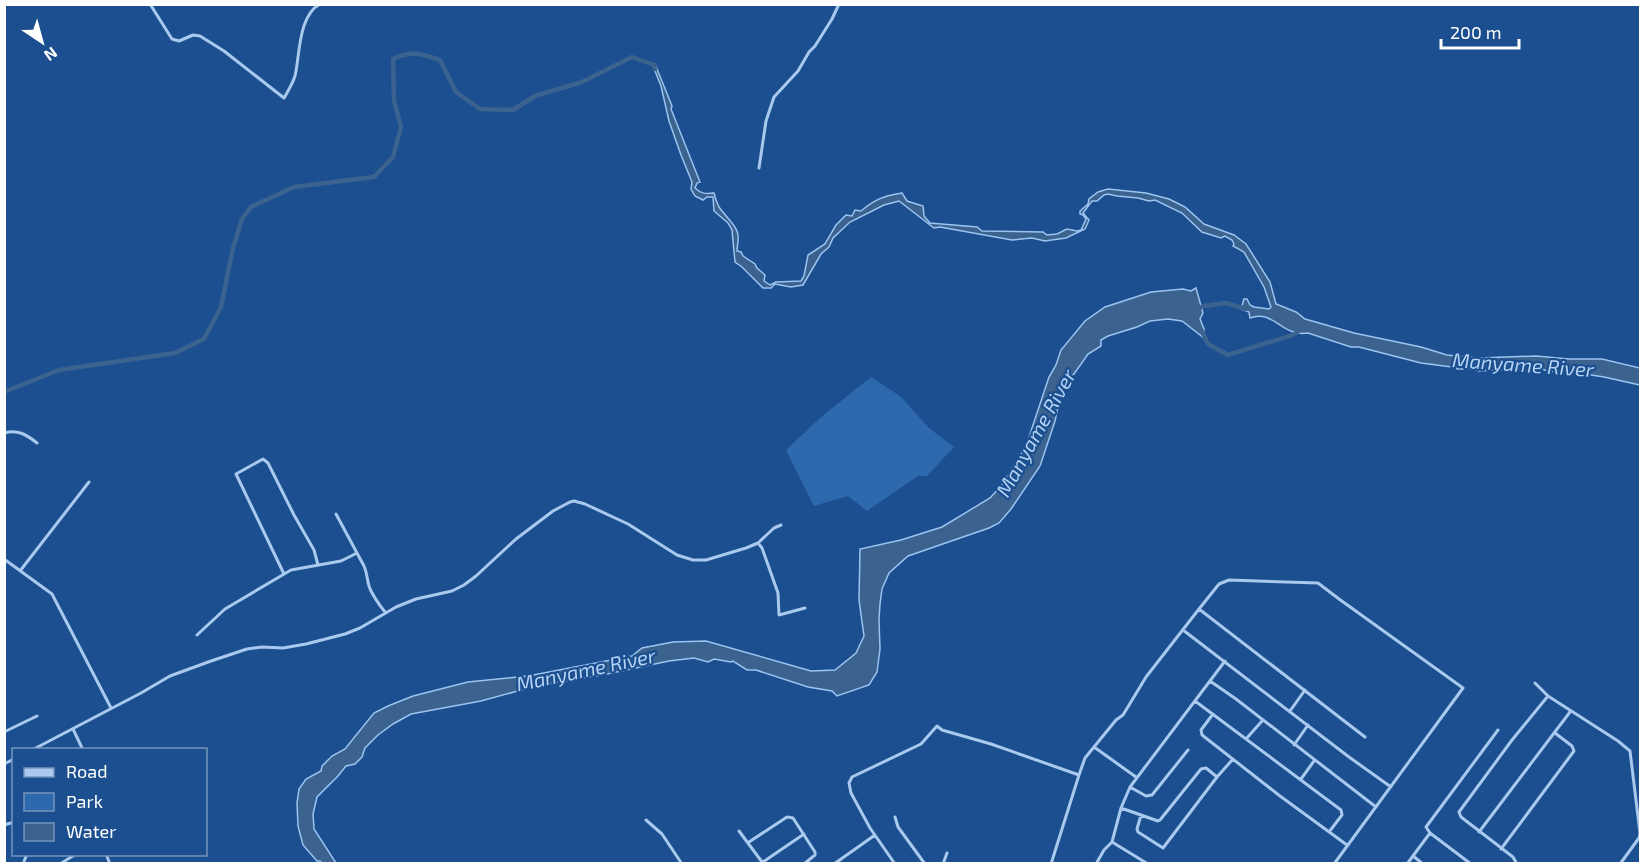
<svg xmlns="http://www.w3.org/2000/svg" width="1645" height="868" font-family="'Exo 2',sans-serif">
	<rect width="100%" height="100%" fill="#1b4f8f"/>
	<path fill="#2e69ad" d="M871,377L900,396L929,428L954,447L927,476H918L867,511L848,496L814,506L786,450L821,417Z"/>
	<path fill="#3c6290" stroke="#9cc4f0" stroke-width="1.5" d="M655,64L672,106L671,109L700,182L697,183L695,188C701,194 706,194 714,193C715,198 717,203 719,207C725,216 733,222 737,231C740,239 737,243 737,251L741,252L743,256L755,264L757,268L765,275L764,281L770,285L776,282L801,281L804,276L808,255L825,244L836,225L846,215L852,216L855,210L861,211C875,199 884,196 902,193L907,201L923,206L924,216L930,223L977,227L982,231L1043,232L1047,235L1057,234L1067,229L1077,231L1081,230L1086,219L1083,215L1080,214V211L1088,204L1089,199L1098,192L1108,189L1146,193L1169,199L1185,207L1204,224L1234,235L1246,244L1270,282L1276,304L1296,312L1305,319L1354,333L1421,347L1447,355L1478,358L1536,356L1569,359H1602L1640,368V385L1604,377L1559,370L1550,372L1542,369L1536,371L1510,369L1479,371L1472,369H1458L1452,367L1421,363L1359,347H1351L1308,333C1281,337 1274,309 1250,318L1249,312L1241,309L1244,299H1247L1250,305L1254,307L1269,309L1271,307L1264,287L1244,252L1233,246L1234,244L1232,240L1225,236L1221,238L1202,232L1182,213L1155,200L1149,201L1138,198L1117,196L1108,194L1104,195L1097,201H1092L1083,213L1089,220L1085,229L1066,238L1045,241L1032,238L1012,240L940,227L934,228L899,201L884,205L850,222L833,238L829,247L821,254L803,285L791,287L775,284L771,288H763L742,267L735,262L732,230L728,223L714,211L713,197H707L703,200L695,196L691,189L692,182L681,155L669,121L661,86L653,66Z
		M1196,288L1203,313L1200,319L1204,329V338L1182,321L1168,319L1150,321L1137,327L1108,336L1101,340V346L1088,354L1074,374L1069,378L1058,407L1055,421L1040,466L1011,509L999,523L989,528L908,556L889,573L882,589L880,604L879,620L880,649L877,672L869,685L837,696L832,691L808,687L756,670H747L733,661L731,662L714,659L708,662L694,658L669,661L607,674L536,686L481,701L411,714L393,724L378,735L365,748L362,757L355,764L346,766L338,776L317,797L313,814L314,829L336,863H322L320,861H317L303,845L298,826L297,803L299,789L306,779L321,771L322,766L332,756L345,749L374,713L388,706L413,696L468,682L528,676L632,656L642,648L673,642L706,641L811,671L835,670L856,653L864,636L859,600L860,549L901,540L942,527L990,498L1002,485L1026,446L1049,377L1056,365L1061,350L1085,321L1105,307L1151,292L1183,289L1191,291Z"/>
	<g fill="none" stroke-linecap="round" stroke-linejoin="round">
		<path stroke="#3c6290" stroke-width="4.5" d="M1196,309L1204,306L1226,303L1246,309
			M1202,331L1208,344L1228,355L1293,335L1299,331
			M4,392L59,370L175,353L204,339L221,307L233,248L242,219L251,207L294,187L374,177L393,157L401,127L394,101L393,59C411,50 422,54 440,60L456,92L480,109L513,110L535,96L582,82L632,57L654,65L655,69"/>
		<path stroke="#a9c9ee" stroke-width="3" d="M150,4L172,39L179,41L193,35L200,36L224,51L284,98C288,91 292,85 295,76C300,55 298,16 320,4
			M759,168L766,121L774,97L798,71L809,52L815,46L832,19L839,4
			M4,433C18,429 27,435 37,443
			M336,514L364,566C367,573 367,579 369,586C371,593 380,606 385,612
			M758,543L762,548L778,593L779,615L805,608
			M4,559L52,594L111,708
			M20,571L89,482
			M284,574L236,474L263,459L268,463L294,515L314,550L318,565
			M1199,609L1365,737
			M1183,630L1349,757L1391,787
			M197,635L225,609L291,570L341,561L357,553
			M1210,681L1236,699L1376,807
			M1548,696L1618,741L1630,751L1640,833L1639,838L1620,864
			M1195,701L1341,810L1342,815L1329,832
			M1290,711L1305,690
			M1213,714L1201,730L1202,735L1280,796L1347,845
			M73,729L83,750
			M4,732L37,716
			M1246,739L1262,721
			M1294,745L1308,725
			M1094,747L1136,777
			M32,750L141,693L170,676L211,661L247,649L262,647L283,648L306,644L345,634L360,628L396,607L416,599L452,591L464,585L476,576L516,539L553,511L570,502L574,501L585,504L628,524L677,555L693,560H706L746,548L758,543L774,528L781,525
			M4,764L14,759
			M1301,779L1314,761
			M1130,787L1146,796L1152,795L1188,750
			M1121,808L1158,821L1160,820L1201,769L1206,768L1217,777
			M1141,815L1137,829L1138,832L1163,848L1217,777L1233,759
			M895,817L898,827L925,864
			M646,820L662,834L682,864
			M4,825L14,822
			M739,831L762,862
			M1479,832L1570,712
			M749,842L787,817L793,818L815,852V855L804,864
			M1112,842L1148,864
			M1501,849L1574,751L1572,746L1555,733
			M106,854L110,864
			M1413,856L1423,864
			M763,862L804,834
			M23,864L27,854
			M60,864L76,854
			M834,864L875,835
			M895,864L870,828L851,793L849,783L852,777L921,744L937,726L942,730L991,744L1079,775
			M943,864L947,853
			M1051,864L1079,775L1085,758L1116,720L1123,715L1146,677L1199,609L1219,584L1229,580L1318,583L1339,599L1463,688L1334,864
			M1096,864L1104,850L1112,842L1121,808L1130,787L1225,661
			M1407,864L1430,833
			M1471,864L1430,833L1426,827L1498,730
			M1517,864L1513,857L1461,817L1459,812L1512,740L1548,696L1535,683"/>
	</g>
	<g text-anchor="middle" stroke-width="4.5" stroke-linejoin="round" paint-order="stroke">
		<g font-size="20" font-style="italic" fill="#b5d3f5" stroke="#1b4f8f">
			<text transform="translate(1523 365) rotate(4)" y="7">Manyame River</text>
			<text transform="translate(1036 433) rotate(-61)" y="7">Manyame River</text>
			<text transform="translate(586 670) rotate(-12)" y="7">Manyame River</text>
		</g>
	</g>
	<rect width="1645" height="868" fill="none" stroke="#ffffff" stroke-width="12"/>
	<rect x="12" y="748" width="195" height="108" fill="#1b4f8f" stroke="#7695bc" stroke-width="1.5"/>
	<rect x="24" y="768" width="30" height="9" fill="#a9c9ee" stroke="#7695bc" stroke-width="1.5"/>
	<text x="66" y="778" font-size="18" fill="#ffffff">Road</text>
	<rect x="24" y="793" width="30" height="18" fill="#2e69ad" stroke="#7695bc" stroke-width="1.5"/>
	<text x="66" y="808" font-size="18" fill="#ffffff">Park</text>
	<rect x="24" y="823" width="30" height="18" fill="#3c6290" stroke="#7695bc" stroke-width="1.5"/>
	<text x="66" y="838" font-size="18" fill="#ffffff">Water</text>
	<g transform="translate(42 42) rotate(144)" stroke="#1b4f8f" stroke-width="4.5" paint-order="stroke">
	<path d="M0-4.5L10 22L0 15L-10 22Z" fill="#ffffff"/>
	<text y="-9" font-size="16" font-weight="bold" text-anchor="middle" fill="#ffffff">N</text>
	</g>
	<path d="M1441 39v9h78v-9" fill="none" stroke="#ffffff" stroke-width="3"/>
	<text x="1450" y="39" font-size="18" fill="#ffffff" stroke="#1b4f8f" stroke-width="4.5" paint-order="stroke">200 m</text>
</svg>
